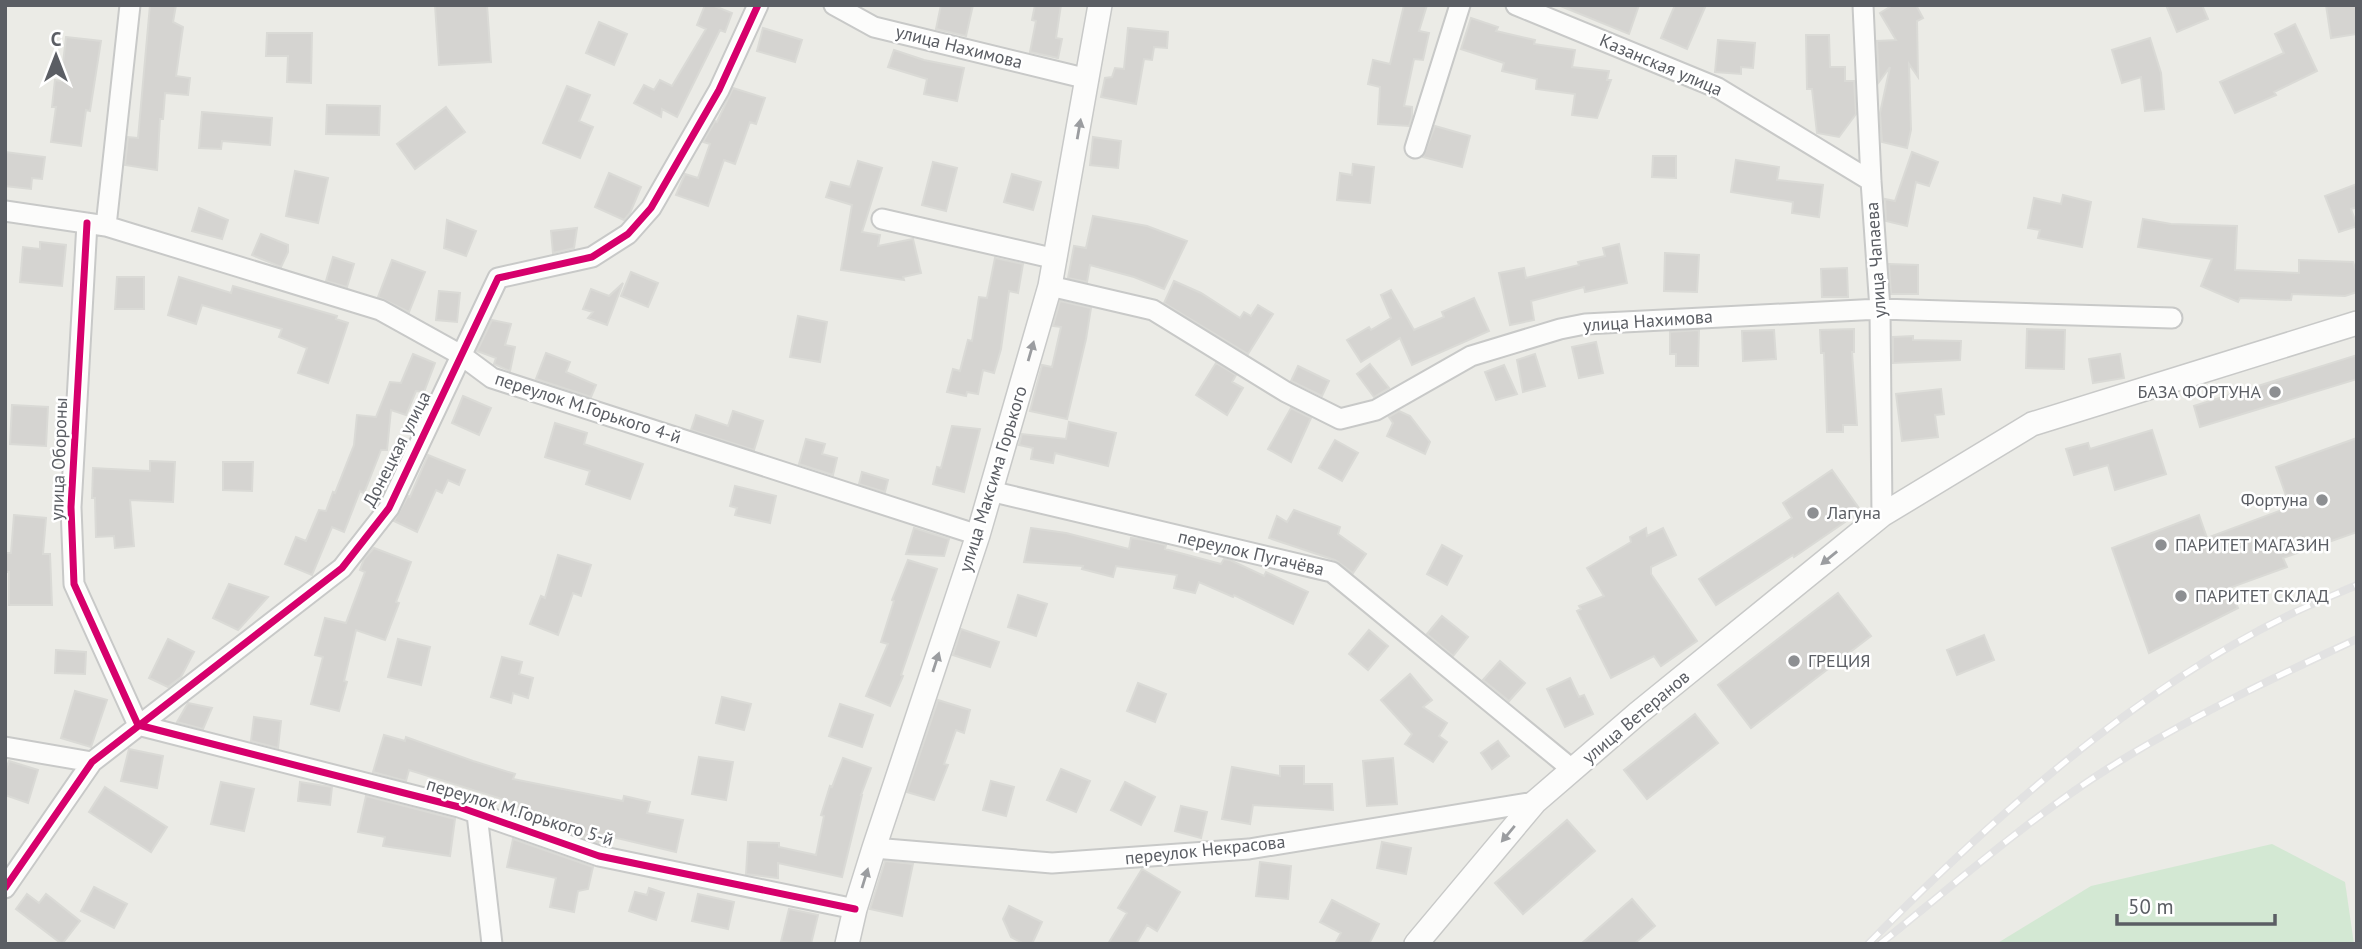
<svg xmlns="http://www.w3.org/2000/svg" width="2362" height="949" font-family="'PT Sans',sans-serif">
	<rect width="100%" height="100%" fill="#ebebe6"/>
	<path fill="#d3e8d3" d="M2272,844L2345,882L2354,944H1996L2091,886Z"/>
	<path fill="#d5d4d1" stroke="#dadad6" stroke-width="2" d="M150,5H176L173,22L183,27L176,76L190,78L188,95L165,93L163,119H160L157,170L125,165L128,137L138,138Z
		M435,5H487L491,62L439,65Z
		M705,5H712L732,13L725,32L720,30L677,117L662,109L661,117L634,103L644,85L654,90L660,80L672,86L706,29L697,25Z
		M941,5H973L966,36L936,29Z
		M1035,5H1061L1056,38L1062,39L1058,58L1030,52L1036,21L1032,20Z
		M1404,5H1427L1419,31L1429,33L1423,60L1414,59L1404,106L1412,107V117L1409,126L1378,124L1380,87L1368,84L1373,60L1390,64Z
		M1558,5H1639L1629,34Z
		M1675,5H1706L1687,49L1661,38Z
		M1893,5H1916L1923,18L1917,21L1918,77L1909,64L1911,130L1907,148L1882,142L1880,113L1890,67L1879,82L1877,41L1896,40L1880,13Z
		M2166,5H2202L2208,19L2177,32Z
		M2326,5H2357V34L2331,38Z
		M1471,18L1498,27L1496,31L1535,40L1534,44L1575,50L1572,67L1609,71L1607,80H1611L1597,118L1572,115L1575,94L1536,89L1537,79L1502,71L1504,63L1461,49Z
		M599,22L627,34L614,65L586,53Z
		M2295,24L2317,71L2274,92L2276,95L2235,113L2220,82L2284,53L2275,34Z
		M763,28L802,40L795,62L757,51Z
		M1128,28L1168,32L1167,48L1154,47L1152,60L1144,59L1136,104L1101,97L1105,78L1112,77L1115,68L1124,69Z
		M267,33H312L311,83L287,82L288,56H266Z
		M1806,35H1829L1830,67H1845V81H1854L1856,114L1839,137L1817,133L1812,89H1807Z
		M66,37L101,41L90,111L86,110L81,146L51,142L56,107H52L55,80L61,81Z
		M2150,38L2161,73L2164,109L2145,111L2141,77L2122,83L2112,50Z
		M1718,40L1755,43L1753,68L1741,67V74L1715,72Z
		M894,50L924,60L964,68L957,101L924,94L927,79L888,67Z
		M567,86L590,95L579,121L593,127L580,158L543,143Z
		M733,88L765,98L756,124L750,122L735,164L724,160L708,206L676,195L685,174L698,178L710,144L703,142L715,121L717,122Z
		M327,105L380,106L379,135L326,134Z
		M446,107L465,132L415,169L397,144Z
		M202,112L272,118L270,145L222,141L221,149L199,148Z
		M1435,126L1470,136L1462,167L1423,157Z
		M1093,137L1121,141L1118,168L1090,165Z
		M5,152L45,157L42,179L32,178L31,189L5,186Z
		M1912,152L1938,162L1929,186L1916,182L1907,226L1886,221L1885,199L1895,201Z
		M1653,156H1676V178L1652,177Z
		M1736,160L1779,167L1777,180L1823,185L1819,217L1792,213L1793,202L1731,192Z
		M858,161L882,168L862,232L880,235L878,246L913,239L921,273L903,277L904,280L841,270L852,205L826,197L831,182L850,187Z
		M933,162L957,168L946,211L922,205Z
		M1353,164L1374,167L1370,203L1337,200L1340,173L1352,175Z
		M295,171L328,178L318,223L286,216Z
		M609,173L641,187L630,213L624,220L595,207Z
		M1012,174L1041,182L1033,210L1004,202Z
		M2357,184V207L2351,209L2357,226L2339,232L2325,196Z
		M2063,195L2091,202L2082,247L2038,238L2040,230L2028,228L2034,198L2061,204Z
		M199,208L228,220L222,239L192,231Z
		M1093,216L1147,226L1187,241L1164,289L1134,277L1090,265L1087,282L1068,278L1074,246L1086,248Z
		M2143,219L2171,224L2237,226L2235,270L2299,273V260L2353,262L2357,274V292L2345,296L2292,294L2291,300L2240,298L2238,302L2201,286L2212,259L2138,247Z
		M447,220L476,231L466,256L444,248Z
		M577,228L574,248L553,253L551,231Z
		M261,234L288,245V252L281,267L252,255Z
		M40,242L66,245L62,286L20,282L23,247L40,249Z
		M1619,244L1627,283L1585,292L1584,287L1531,301L1534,320L1510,325L1499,273L1524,268L1526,278L1579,265L1578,262L1605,256L1603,248Z
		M1665,253L1699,255L1697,292L1664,291Z
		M333,257L354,264L347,287L326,281Z
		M995,258L1023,264L1018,293L1009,291L1001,349L994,373L983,370L978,394L967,392L966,396L947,392L953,369L960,371L968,340L972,341L979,297L987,298Z
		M392,260L425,272L409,312L378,297Z
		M1889,264L1918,265V294H1891Z
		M1847,268L1848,297H1822L1821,269Z
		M631,272L658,283L648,307L621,296Z
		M117,277H144V309H115Z
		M179,277L231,293L233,286L337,316L336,319L348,323L328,383L298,373L307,348L279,337L282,329L202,305L196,324L168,315Z
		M1174,281L1201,293L1240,318L1244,312L1251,316L1258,305L1273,314L1248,354L1164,303Z
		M623,283L607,325L588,318L593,312L583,309L591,289L609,296Z
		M1391,290L1414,330L1444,317L1442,312L1474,298L1489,331L1412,365L1400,338L1361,362L1347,340L1369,327L1371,330L1391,318L1381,295Z
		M439,291L460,293L457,322L436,320Z
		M1060,301L1091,308L1086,339L1067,419L1030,411L1042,365L1052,367L1061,327L1053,326Z
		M798,316L827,322L820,362L790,357Z
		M492,320L511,324L505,345L515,347L510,371L494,364L496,358L477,351Z
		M1854,329V352H1852L1857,425H1843V432H1827L1824,353H1821L1820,330Z
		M2027,329L2065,330L2064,369L2026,368Z
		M1699,330L1698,366H1676V354H1670V332Z
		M1774,330L1776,359L1743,361L1742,331Z
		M1913,336V340L1961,341L1960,360L1893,363V337Z
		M1596,342L1603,373L1579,378L1572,347Z
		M546,353L570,362L566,372L596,385L591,397L536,379Z
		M413,354L435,363L424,392L416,391L406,415L391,410L387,450H381L364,493L360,491L344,532L332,527L312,575L285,564L296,537L306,541L319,510L326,511L333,492L335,493L354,445L357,415L376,417L390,382L401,383Z
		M1535,354L1545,386L1523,392L1517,360Z
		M2120,354L2124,378L2093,383L2089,359Z
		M2357,355V379L2200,427L2194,406Z
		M1216,363L1236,375L1232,382L1243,388L1227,415L1196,395Z
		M1370,364L1389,388L1374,397L1357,374Z
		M1504,365L1517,394L1496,400L1485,372Z
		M1298,366L1329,381L1322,396L1291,381Z
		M1941,389L1944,414L1935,415L1938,437L1902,441L1896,394Z
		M463,396L491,408L479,435L452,423Z
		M12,405L48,407L46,446L10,444Z
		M1291,408L1311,418L1291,462L1268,449Z
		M733,411L763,421L754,450L691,430L696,415L728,426Z
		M1399,411L1410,416L1430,442L1425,454L1387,436L1393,423L1389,417Z
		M1069,422L1116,433L1108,466L1055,453L1053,463L1031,459L1033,448L1019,445L1022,434L1066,439Z
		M555,423L587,433L584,444L643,464L630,499L586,484L590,471L545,457Z
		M952,426L980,429L964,492L933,484L937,467L941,468Z
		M2152,430L2166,474L2115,490L2108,465L2074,475L2066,449L2088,443L2090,449Z
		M2357,438V532L2283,558L2287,567L2229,588L2238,608L2149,653L2112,548L2199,515L2207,538L2290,507L2276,467Z
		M806,439L825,444L822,454L837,458L833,475L799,464Z
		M1335,440L1358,453L1342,481L1319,468Z
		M428,455L465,470L459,485L448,480L442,493L436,490L417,532L394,521L408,496L410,497Z
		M150,461L175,462L173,502L130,500L134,546L115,548L114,536L96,537L95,498H92L93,468L150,471Z
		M223,462H253L252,491L223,490Z
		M1832,470L1861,511L1794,557L1793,555L1716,605L1699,579L1792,518L1783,503Z
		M862,472L888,480L885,492L859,484Z
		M735,486L776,496L770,523L735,515L737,508L730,506Z
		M1294,510L1340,527L1338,534L1366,554L1353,573L1335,560L1269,538L1277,516L1287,522Z
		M14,515L46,518L43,554H50L52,605H9V572H5V553H11Z
		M914,528L949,539L944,556L906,554Z
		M1031,528L1066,533L1129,549L1131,538L1145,540L1166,545L1165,549L1221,564L1224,559L1230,560L1264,576L1266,572L1308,592L1293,624L1234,595L1233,597L1199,582L1195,593L1174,588L1177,575L1116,566L1113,577L1082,569L1083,566L1024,562Z
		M1646,528L1647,536L1663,528L1676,555L1651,567V574L1697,641L1661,666L1654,656L1611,678L1577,611L1581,609L1579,606L1604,596L1587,568L1631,542L1630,537Z
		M1442,545L1462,556L1447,585L1427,574Z
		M374,548L411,562L396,602L399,603L385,640L356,630L344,681L347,682L339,711L311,704L323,657L315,655L325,618L346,623L365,572L360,570L364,559Z
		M558,555L591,565L581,596L573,593L558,635L530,624L541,596L545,598Z
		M908,560L937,569L901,675L903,676L890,706L866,696L888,644L881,642L894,601L892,600Z
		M229,584L268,597L238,630L213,618Z
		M1838,593L1871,636L1751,728L1718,685Z
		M1018,595L1047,604L1036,636L1008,627Z
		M1442,616L1468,637L1453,656L1427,634Z
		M961,629L999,642L990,667L953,655Z
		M1369,630L1388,646L1368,670L1349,654Z
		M1984,635L1994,660L1957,675L1947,650Z
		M168,639L194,652L181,677L168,687L149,678Z
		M398,639L430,647L421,685L388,677Z
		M56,650L86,652L85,674L55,673Z
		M502,657L522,662L519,674L533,678L528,698L513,693L511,703L491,697Z
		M1500,661L1525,683L1509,701L1483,680Z
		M1410,674L1432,700L1423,707L1447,723L1439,736L1447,742L1433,762L1405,744L1412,734L1381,700Z
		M1570,678L1579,697L1584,695L1593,714L1565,727L1547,689Z
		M1138,683L1166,694L1155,722L1127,711Z
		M75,691L107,700L91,747L61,738Z
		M722,697L751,704L744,730L716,723Z
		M938,700L970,710L964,733L956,730L944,764L948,765L934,800L907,792Z
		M188,703L212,708L203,729L177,722Z
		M840,704L873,715L862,747L829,736Z
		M1695,714L1718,743L1647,799L1624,770Z
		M254,717L281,721L278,748L251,741Z
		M384,735L405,741L406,737L473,761L515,774L513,779L623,801L624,796L650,802L647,813L683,820L676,852L600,834L598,843L548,825L550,818L517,807L518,804L409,770L406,781L373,772Z
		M1498,741L1509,756L1492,769L1481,753Z
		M129,749L163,756L157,788L121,781Z
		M699,757L733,762L726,800L692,794Z
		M843,758L871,768L861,795H862L842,877L778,863V878L746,874L748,842L779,843V847L816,855L824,816L821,815L830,786L832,787Z
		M1393,758L1397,804L1367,806L1363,761Z
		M9,761L38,770L28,803L5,795V772Z
		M1280,766H1304V784H1332L1333,810L1253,805L1250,824L1222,819L1232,767L1280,776Z
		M1061,769L1090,781L1076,812L1047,800Z
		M991,781L1014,787L1006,816L983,810Z
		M221,782L254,789L244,831L211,824Z
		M300,782L332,787L330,805L298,801Z
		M1125,782L1155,797L1141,825L1111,810Z
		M105,787L167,827L151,852L89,812Z
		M366,796L455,819L450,856L383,846L385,837L358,832Z
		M1181,806L1207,812L1201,838L1175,831Z
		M1567,820L1595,851L1523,914L1495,883Z
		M513,839L593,867L588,889L578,891L574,912L550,907L556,878L507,867Z
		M1382,842L1411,848L1406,874L1377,868Z
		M885,861L913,864L902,916L870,909Z
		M1260,862L1291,866L1288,899L1256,896Z
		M1142,869L1180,892L1157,931L1147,925L1136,944H1108L1127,913L1118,908Z
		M94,887L127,904L114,928L81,911Z
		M649,888L664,893L656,920L629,911L635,892L647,895Z
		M27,894L39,903L46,894L80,921L62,944L16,909Z
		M698,894L734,902L728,929L692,921Z
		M1632,899L1655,926L1634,944H1581Z
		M1332,900L1379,924L1369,944H1335L1341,933L1320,922Z
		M1009,906L1042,922L1032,944H1024L1011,937L1003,919Z
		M789,909L818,915L811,944L781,942Z"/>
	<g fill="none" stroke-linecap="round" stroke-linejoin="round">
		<defs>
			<path id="minor" d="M834,5L874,27L1088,79
				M1516,5L1718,88L1871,181
				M1863,5L1871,181L1880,309L1882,515
				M1415,148L1460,5
				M5,211L106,226L380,310L461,355L492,378L978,535
				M882,219L1056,259
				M87,223L71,507L74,584L138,725L459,807L599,856L855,909
				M106,226L130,5
				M1050,286L1153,310L1286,392L1340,419L1376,410L1471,356L1560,329L1585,324L1880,309L2172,318
				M990,491L1332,572L1573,770
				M5,747L92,762
				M477,814L492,944
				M874,848L1052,863L1249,849L1535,802
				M5,888L92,762L342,568L389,508L498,278L592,257L628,234L651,208L719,90L758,5"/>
			<path id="tertiary" d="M847,944L855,909L874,848L978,535L1050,286L1100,5
				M1416,944L1535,802L1637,714L1882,515L2032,424L2357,323"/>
		</defs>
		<use href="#minor" stroke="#c8c9c8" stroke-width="23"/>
		<use href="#tertiary" stroke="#c8c9c8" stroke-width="26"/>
		<use href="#minor" stroke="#fcfcfb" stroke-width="19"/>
		<use href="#tertiary" stroke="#fcfcfb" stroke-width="23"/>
		<defs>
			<path id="rail" d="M1868,944C1992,819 2129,693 2289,615C2311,604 2334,595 2357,585
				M1880,944C1956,883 2029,818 2112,766C2190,717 2273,678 2357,639"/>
		</defs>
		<use href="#rail" stroke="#e2e2e2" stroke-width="8"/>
		<use href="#rail" stroke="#fff" stroke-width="5" stroke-dasharray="16" stroke-linecap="butt"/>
		<defs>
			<path id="cycleway" d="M87,223L71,507L74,584L138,725L459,807L599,856L855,909
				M5,888L92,762L342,568L389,508L498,278L592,257L628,234L651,208L719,90L758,5"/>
		</defs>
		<use href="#cycleway" stroke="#fff" stroke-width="11"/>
		<use href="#cycleway" stroke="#d6006c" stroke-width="7"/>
	</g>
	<defs><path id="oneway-solid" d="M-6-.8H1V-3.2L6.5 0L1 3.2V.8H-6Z" transform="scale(1.75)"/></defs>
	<g fill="#9b9da0">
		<use href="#oneway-solid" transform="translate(1079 129) rotate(-80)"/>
		<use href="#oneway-solid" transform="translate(1031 351) rotate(-74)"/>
		<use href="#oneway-solid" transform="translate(1829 558) rotate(141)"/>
		<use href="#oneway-solid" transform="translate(936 662) rotate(-72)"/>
		<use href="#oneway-solid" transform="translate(1508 834) rotate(130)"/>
		<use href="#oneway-solid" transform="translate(865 878) rotate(-73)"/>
	</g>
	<g fill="#8d8f92" stroke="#fff" stroke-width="2.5">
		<circle cx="2275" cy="392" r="7"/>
		<circle cx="2322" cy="500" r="7"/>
		<circle cx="1813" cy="513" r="7"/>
		<circle cx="2161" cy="545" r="7"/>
		<circle cx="2181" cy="596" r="7"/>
		<circle cx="1794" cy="661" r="7"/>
	</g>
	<g text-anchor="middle" stroke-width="5" stroke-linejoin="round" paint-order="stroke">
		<g font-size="18" fill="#5b5e64" stroke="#fff">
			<text transform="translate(959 47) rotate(14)" y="6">улица Нахимова</text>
			<text transform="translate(1661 65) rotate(23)" y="6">Казанская улица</text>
			<text transform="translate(1876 260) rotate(-94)" y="6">улица Чапаева</text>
			<text transform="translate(1648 321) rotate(-4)" y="6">улица Нахимова</text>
			<text transform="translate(588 408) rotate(18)" y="6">переулок М.Горького 4-й</text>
			<text transform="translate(397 449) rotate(-63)" y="6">Донецкая улица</text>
			<text transform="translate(59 459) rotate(-88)" y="6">улица Обороны</text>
			<text transform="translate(993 479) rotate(-73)" y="6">улица Максима Горького</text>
			<text transform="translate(1251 553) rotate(13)" y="6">переулок Пугачёва</text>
			<text transform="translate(1636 717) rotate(-40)" y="6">улица Ветеранов</text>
			<text transform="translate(520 812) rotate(17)" y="6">переулок М.Горького 5-й</text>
			<text transform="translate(1205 850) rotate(-6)" y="6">переулок Некрасова</text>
		</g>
		<g font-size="18" fill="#5b5e64" stroke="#fff" text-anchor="start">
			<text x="2261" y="398" text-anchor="end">БАЗА ФОРТУНА</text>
			<text x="2308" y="506" text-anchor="end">Фортуна</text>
			<text x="1827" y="519">Лагуна</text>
			<text x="2175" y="551">ПАРИТЕТ МАГАЗИН</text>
			<text x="2195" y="602">ПАРИТЕТ СКЛАД</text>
			<text x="1808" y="667">ГРЕЦИЯ</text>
		</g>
	</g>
	<rect width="2362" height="949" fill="none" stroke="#5b5e64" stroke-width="14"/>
	<g transform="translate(56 56)" stroke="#ffffff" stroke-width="5" paint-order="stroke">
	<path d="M0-5L12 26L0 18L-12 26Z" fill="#5b5e64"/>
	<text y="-10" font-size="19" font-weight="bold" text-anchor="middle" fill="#5b5e64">С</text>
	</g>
	<path d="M2117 914v10h158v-10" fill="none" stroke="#5b5e64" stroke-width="3.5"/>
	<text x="2128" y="914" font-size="21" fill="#5b5e64" stroke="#ffffff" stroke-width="5" paint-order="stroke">50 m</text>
</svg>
